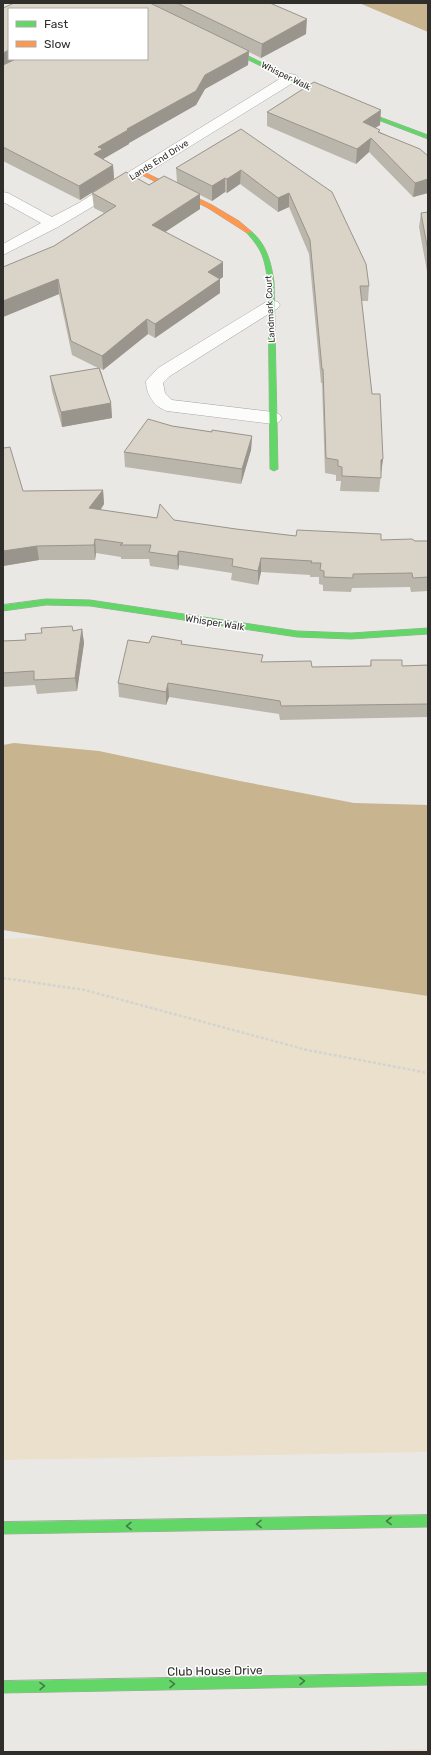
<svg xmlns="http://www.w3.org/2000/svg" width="431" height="1755" font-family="Rubik,sans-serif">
	<rect width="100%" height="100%" fill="#eae8e5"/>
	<path fill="#ebe0cc" d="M428,922V1452L3,1460V939Z
		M428,1749V1752H290Z"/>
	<path fill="#c8b48e" d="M359,3H428V32Z
		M14,743L99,751L240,781L354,803L428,805V996L164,956L3,930V745Z"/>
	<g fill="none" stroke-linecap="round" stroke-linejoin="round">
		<defs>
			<path id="street" d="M291,74L296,75L298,78L296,81L87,210L58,227L3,255V244L41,223L3,202V192L8,193L52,217L77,204L286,75Z
				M272,300L278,302L280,305L278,308L170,376L163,383L165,393L172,400L273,412L279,414L282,418L279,422L273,424L167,411C154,407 146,394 146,381L158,368L266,302Z"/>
			<path id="fast" d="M222,43L330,96L369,113L428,135V139L365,115L326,98L220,46L219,45Z
				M247,231H251C267,245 271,262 274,282L278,469L274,471L270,469L268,282C264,257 263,251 246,232Z
				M46,599L90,600L297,631L351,633L428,628V634L351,639L297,637L90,606L46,605L3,611V605Z
				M428,1515V1527L3,1534V1522Z
				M428,1673V1685L3,1693V1681Z"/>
			<path id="slow" d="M138,171H142L212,205L239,221L252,232L247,233L208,208L138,173Z"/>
		</defs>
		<use href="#street" stroke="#a5a4a1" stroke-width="1"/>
		<use href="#fast" stroke="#a5a4a1" stroke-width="1"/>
		<use href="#slow" stroke="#a5a4a1" stroke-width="1"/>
		<path stroke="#d3d3d1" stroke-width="2.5" stroke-dasharray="3 2" stroke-linecap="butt" d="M3,978L85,990L307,1050L428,1073"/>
		<use href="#street" fill="#fcfcfb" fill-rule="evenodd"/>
		<use href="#fast" fill="#63d668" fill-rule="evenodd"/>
		<use href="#slow" fill="#ff974d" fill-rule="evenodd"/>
	</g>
	<path fill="#bbb6ac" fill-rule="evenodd" d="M14,3H270L306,34L261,58L249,52L248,65L205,89L196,105L129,143V144L103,159L113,165L114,179L80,200L3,161V8ZM9,9L147,59H9Z
		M267,112L380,125L375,128L380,132L428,156V193L413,197L369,152L356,164L267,126Z
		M241,129L369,286L368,301H361L372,394L383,459L381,473V474L379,492L340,491L341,481H336V475L325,473L322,383H321L309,254L289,207L278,212L240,184L227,193L225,192L212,201L200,195V209L165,232L223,277L220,279V293L155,338L148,334L103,370L100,368L111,403L112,418L62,427L52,391L50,376L98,368L72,355L59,294L3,317L54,246L104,213L94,208L92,193L149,185L177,182L176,168Z
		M428,212V277L419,227L421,213Z
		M172,426L212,432L252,436L251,450L241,484L125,467L124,452Z
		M3,446L23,491L103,490L104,504L101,510L236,529L296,536L381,540L428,541V591L411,592L410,587L352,588L351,592L323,591V585L319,584V577H310V575L261,572L258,585L231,580L232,573L179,565L178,570L150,566L149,559H121V557L96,553L95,560H39L3,566Z
		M82,629L84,643L77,691L37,694L35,685L3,687V641L26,640Z
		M149,643L182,644L262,662L312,667L370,666L371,660L402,666L428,665V717L280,720L279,714L169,697L166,705L119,697L118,683Z"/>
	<path fill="#99948c" d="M307,19L306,34L261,58L262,44Z
		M9,50V59H21L3,68V53Z
		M249,51L248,65L205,89L196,105L129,143V144L103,159L94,154L98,147L127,129L205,75Z
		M381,110L380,125L361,137L363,122Z
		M371,138L369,152L356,164L357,149Z
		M113,165L114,179L80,200L79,186Z
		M241,170L240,184L227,193V179Z
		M225,178V192L212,201V186Z
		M428,179V193L413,197L415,183Z
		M289,193V207L278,212V198Z
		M200,194V209L153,240L152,225Z
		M223,262V277L220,279V293L155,338V324L208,272Z
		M58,279L59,294L3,317V301Z
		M147,319L148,334L103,370L102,356Z
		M111,403L112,418L62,427L61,412Z
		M252,436L251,450L241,484L242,469Z
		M383,459L381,473L379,475L381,460Z
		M103,490L104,504L91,522L89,508Z
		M95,539L96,553L95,560L94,545Z
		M37,546L39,560L3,566V551Z
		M179,551V565L178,570L177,556Z
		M261,558V572L258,585V571Z
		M82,629L84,643L77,691L75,678Z
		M168,683L169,697L166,705V692Z"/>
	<path fill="#dad4c8" stroke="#99948c" d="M14,3H150L249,51L205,75L196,91L127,129L128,130L98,147L103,149L94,154L113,165L79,186L3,147V65L16,59H147V9H9V50L3,53V8Z
		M177,3H270L307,19L262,44Z
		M314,82L381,110L363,122L380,130L378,132L420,149L428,156V179L415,183L371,138L357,149L267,112Z
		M241,129L332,192L366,264L369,286H360L372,394H380L383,459L381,460V478L342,476V467L338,466V460L326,458L323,369H322L310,240L289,193L278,198L241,170L227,179L225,178L212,186L176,168Z
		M126,172L149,185L164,176L200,194L152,225L223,262L208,272L220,279L155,324L147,319L102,356L71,341L58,279L3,301V267L54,246L116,206L92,193Z
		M428,212V251L421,213Z
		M99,368L111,403L61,412L50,376Z
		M148,419L172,426L212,432V430L252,436L242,469L124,452Z
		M3,446L4,448L10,447L23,491L103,490L89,508L157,518L160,504L174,520L236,529L296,536L297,530L381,534V540L412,539L415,541H428V577L413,578L412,573L353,574V578L324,577V571L320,570L321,563H311L312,561L261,558L258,571L232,566L233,559L179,551L177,556L149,552L151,545H120L123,543L95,539L94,545L37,546L3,551Z
		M72,626L73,631L82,629L75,678L34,680V671L3,673V641L26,640L25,634L42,633L41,628Z
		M152,636L182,641L181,644L263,655L261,662L311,661L312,667L371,666V660H402V666L428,665V704L281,706L280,701L168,683L166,692L118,683L128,640L149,643Z"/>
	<defs><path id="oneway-chevron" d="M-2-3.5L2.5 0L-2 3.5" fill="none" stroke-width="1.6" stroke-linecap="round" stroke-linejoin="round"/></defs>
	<g stroke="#467a46">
		<use href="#oneway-chevron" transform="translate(389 1521) rotate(179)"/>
		<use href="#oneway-chevron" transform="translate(259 1524) rotate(179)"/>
		<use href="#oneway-chevron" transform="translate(129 1526) rotate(179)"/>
		<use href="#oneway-chevron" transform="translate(302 1681) rotate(-1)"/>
		<use href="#oneway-chevron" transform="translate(172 1684) rotate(-1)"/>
		<use href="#oneway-chevron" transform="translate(42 1686) rotate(-1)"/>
	</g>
	<g text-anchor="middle" stroke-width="3" stroke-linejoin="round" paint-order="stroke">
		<g font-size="9" fill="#2f2e2b" stroke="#fff">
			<text transform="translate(286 76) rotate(26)" y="3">Whisper Walk</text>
			<text transform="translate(159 160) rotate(-32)" y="3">Lands End Drive</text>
			<text transform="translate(270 309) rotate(-93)" y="3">Landmark Court</text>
		</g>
		<g font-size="10" fill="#2f2e2b" stroke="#fff">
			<text transform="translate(215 622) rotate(9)" y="4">Whisper Walk</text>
		</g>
		<g font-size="12" fill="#2f2e2b" stroke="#fff">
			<text transform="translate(215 1671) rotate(-1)" y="4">Club House Drive</text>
		</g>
	</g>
	<rect width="431" height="1755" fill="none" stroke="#2f2e2b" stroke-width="8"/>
	<rect x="8" y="8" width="140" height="52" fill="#ffffff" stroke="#acabaa"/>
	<rect x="16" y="21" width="20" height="6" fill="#63d668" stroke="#acabaa"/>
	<text x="44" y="28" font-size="12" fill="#2f2e2b">Fast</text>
	<rect x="16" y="41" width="20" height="6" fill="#ff974d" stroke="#acabaa"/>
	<text x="44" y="48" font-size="12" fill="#2f2e2b">Slow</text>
</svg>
